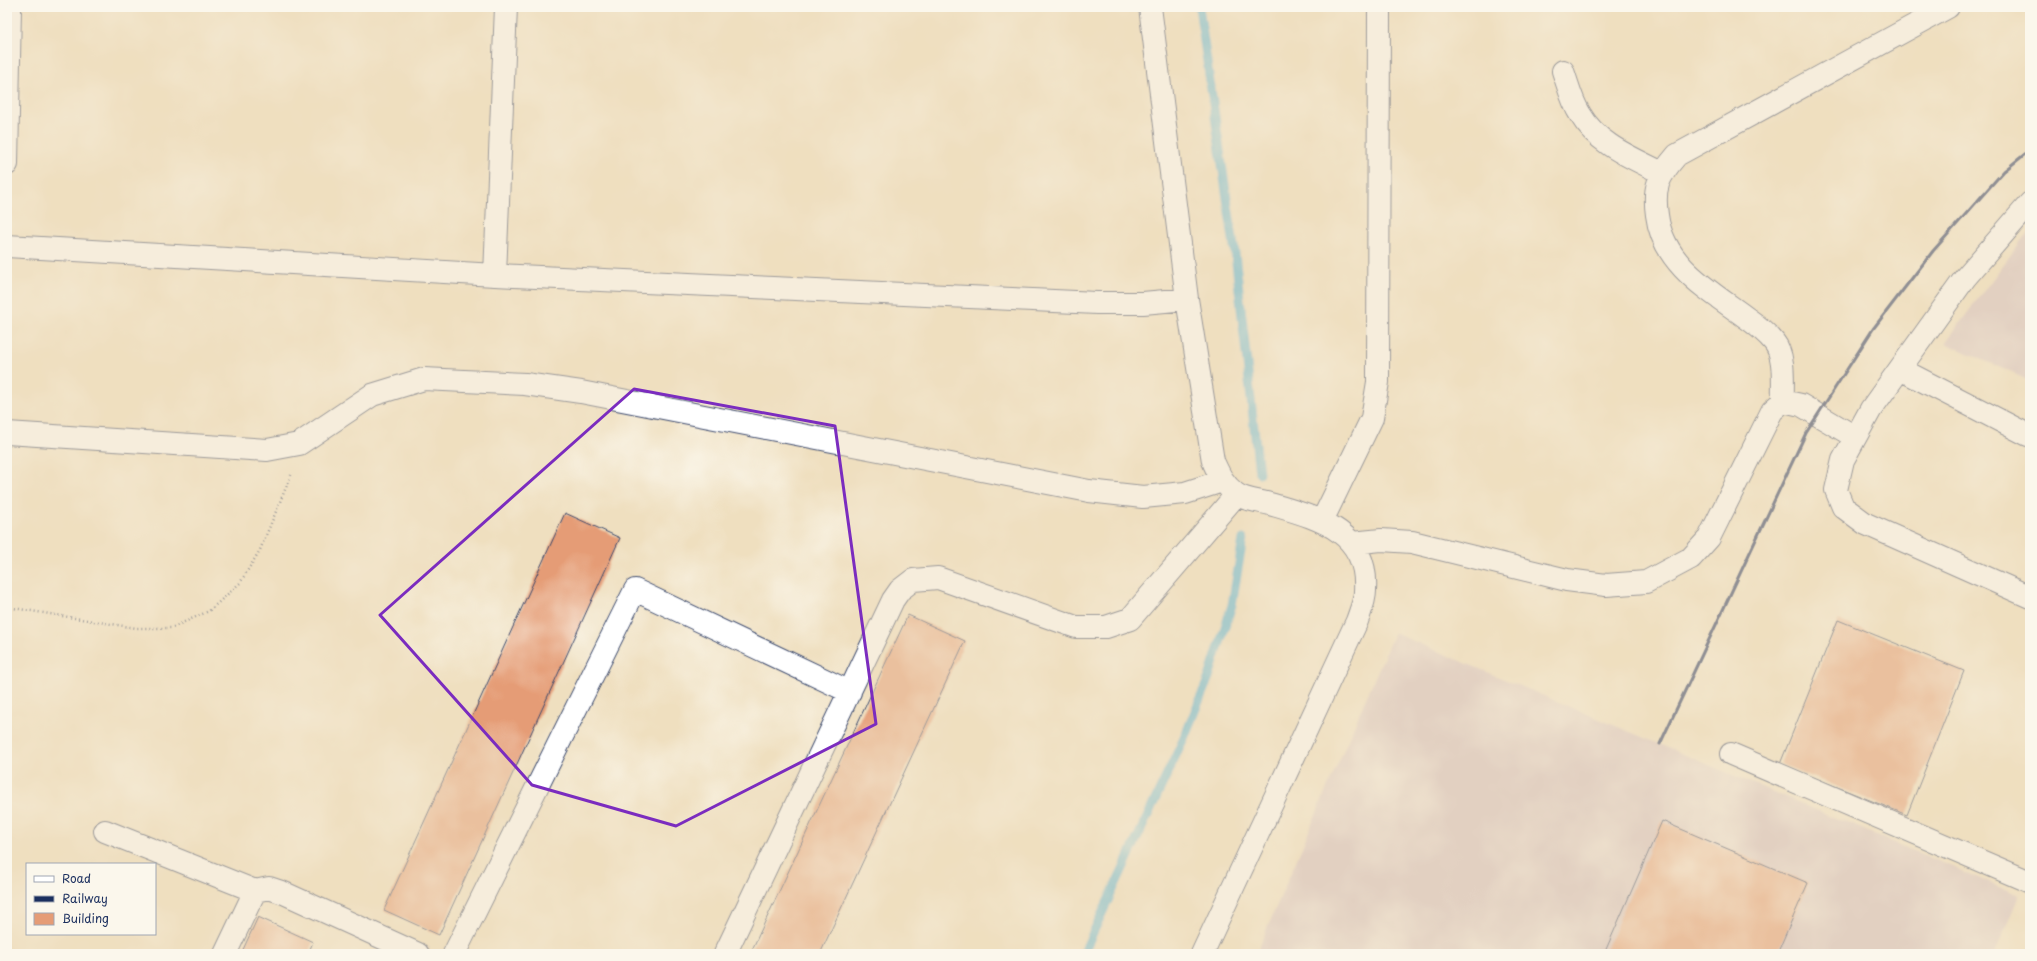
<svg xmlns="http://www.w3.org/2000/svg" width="2037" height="961" font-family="'Playpen Sans',sans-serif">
	<rect width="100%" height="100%" fill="#fbf7ec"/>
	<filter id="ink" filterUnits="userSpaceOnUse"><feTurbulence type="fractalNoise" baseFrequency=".025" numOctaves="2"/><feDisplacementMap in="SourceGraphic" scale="8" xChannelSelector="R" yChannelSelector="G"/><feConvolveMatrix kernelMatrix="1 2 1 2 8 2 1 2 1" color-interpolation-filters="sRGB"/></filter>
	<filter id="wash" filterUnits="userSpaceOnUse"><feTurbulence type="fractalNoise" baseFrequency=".012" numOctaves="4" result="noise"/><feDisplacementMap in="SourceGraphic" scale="16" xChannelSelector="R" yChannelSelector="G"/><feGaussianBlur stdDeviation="0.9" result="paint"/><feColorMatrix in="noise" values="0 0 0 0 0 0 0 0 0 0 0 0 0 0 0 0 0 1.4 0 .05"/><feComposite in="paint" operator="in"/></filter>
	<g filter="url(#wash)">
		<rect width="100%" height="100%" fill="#efdfbf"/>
		<path fill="#d2bec3" d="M2030,232V381L1945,343L2024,237Z
			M1394,633L2019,895L1995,954H1256Z"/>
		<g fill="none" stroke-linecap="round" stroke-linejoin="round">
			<path stroke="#59b4d7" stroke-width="9" d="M1199,7L1235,253L1259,473
				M1083,954L1184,738L1209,677L1232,605L1243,539"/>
		</g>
		<g id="blocks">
			<path fill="#e59c76" d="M565,513L620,538L439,935L384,910Z
				M908,615L965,641L820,954H750Z
				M1838,620L1964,671L1907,815L1780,764Z
				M1662,821L1808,883L1777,954H1604Z
				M258,917L313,942L308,954H241Z"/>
		</g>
	</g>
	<g filter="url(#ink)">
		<use href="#blocks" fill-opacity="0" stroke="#3b496d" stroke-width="1"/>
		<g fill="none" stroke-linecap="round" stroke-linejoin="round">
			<defs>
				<path id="minor" d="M1150,7L1187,299L1213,461C1219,474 1223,484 1235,493C1243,500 1260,501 1270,504C1317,518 1369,530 1365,591C1365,601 1360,612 1357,621L1202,954
					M1563,71C1568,85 1572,102 1580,114C1598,145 1631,157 1662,173
					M7,164L10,7
					M2030,203L1965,278L1871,409L1843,460L1836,490L1843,507L1866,524L2030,597
					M7,246L495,275L1097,303H1143L1187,299
					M495,275L506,7
					M1900,369L2028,435
					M1783,401C1782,383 1786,357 1774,342C1766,332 1754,323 1744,316C1707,289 1663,264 1657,215C1653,187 1658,177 1677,155L1948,7
					M7,433L267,450L299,444L372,395L424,379L525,384L581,392L1089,491L1143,497L1185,493L1222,481
					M1322,521L1372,418L1378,382L1379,7
					M1352,543L1381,540L1412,542L1567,580L1606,585L1646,582L1691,558L1709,538L1772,411L1783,401L1801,405L1855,437
					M1731,754L2030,882
					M105,831L255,891
					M225,954L255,891L269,888L284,893L418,954
					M454,954L635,590L850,692
					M725,954L893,600L900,590L913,580L938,578L1076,627H1106L1130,619L1236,495"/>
			</defs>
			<use href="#minor" stroke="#3b496d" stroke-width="24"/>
			<path stroke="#3b496d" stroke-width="2.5" stroke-dasharray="1 3" stroke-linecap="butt" d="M7,607L136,628H171L209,611L240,583L260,550L292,473"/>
			<use href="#minor" stroke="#fff" stroke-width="22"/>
			<path stroke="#1b2f5e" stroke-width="3" d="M1660,744L1806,433L1873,329L1933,251L2004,171L2030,150"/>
		</g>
	</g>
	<path d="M0 0H2037V961H0ZM634,389L835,426L876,724L676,826L532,785L380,615Z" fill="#efdfbf" fill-opacity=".55" fill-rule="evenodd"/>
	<path fill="none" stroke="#7b2cbf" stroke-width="3" stroke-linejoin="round" d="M634,389L835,426L876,724L676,826L532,785L380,615Z"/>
	<rect width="2037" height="961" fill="none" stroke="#fbf7ec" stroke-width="24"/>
	<rect x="26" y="863" width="130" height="72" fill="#fbf7ec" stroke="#a1a7b3"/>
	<rect x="34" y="876" width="20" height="6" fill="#ffffff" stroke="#a1a7b3"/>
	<text x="62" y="883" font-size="12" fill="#1b2f5e">Road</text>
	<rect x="34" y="896" width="20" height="6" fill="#1b2f5e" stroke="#a1a7b3"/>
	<text x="62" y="903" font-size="12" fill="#1b2f5e">Railway</text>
	<rect x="34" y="913" width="20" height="12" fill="#e59c76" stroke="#a1a7b3"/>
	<text x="62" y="923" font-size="12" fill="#1b2f5e">Building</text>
</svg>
